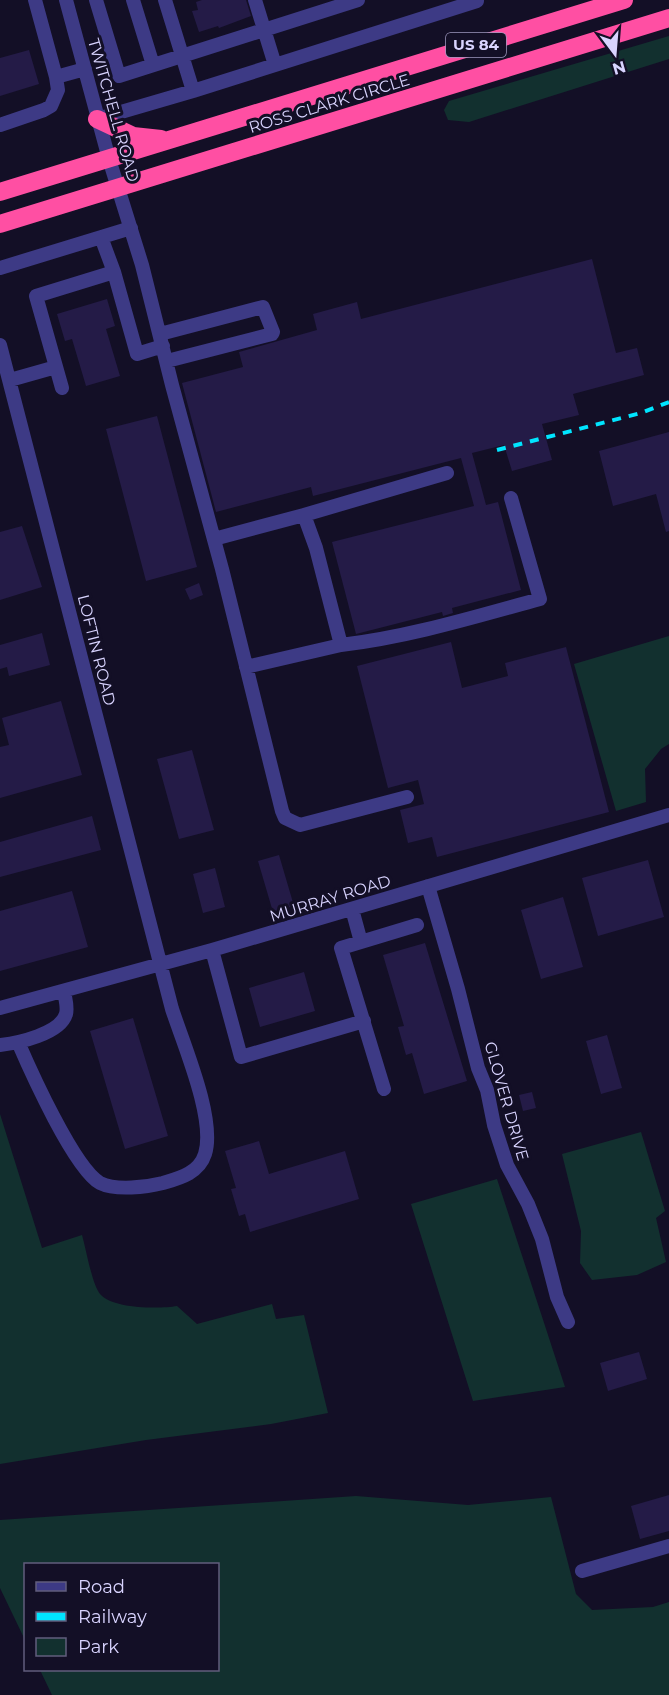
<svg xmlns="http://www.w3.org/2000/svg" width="669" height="1695" font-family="Montserrat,sans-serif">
	<rect width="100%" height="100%" fill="#130f26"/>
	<path fill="#12302f" d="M669,36V59L469,122L448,120L444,110L449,101Z
		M669,636V744L661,749L645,769L646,802L616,811L574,664Z
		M0,1114L42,1248L82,1235C86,1249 92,1284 100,1294C112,1309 160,1309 177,1306L197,1324L272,1304L276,1319L304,1315L328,1413L271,1424L146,1440L0,1464Z
		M641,1132L665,1211L656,1218L666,1262L637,1275L592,1280L580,1263L581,1231L562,1154Z
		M497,1179L565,1387L473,1401L411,1204Z
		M356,1496L468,1505L551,1497L576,1594L592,1610L653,1607L669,1602V1695H52L40,1670H218V1564H26L25,1640L0,1588V1520Z"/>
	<path fill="#241b47" d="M202,0H246L251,16L219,28L218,26L199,32L192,11L198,10L196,2Z
		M29,50L39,84L0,96V58Z
		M592,259L616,353L637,348L644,375L573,394L579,415L542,424L552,460L512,471L504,445L472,453L486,505L498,502L521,590L452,608L453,613L443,616L442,612L356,634L332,542L474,506L461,458L313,496L311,487L216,512L182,383L243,367L239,352L317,330L313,314L357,302L361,319Z
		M107,299L115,326L106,329L120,376L86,386L72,339L65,341L57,314Z
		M157,416L197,567L146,581L106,429Z
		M669,432V531L666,532L656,494L613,506L599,451Z
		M22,526L42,587L0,600V532Z
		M199,583L203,595L190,600L185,589Z
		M42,633L50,665L9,676L7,667L0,669V645Z
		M451,642L462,688L508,676L505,663L566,647L609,812L437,857L432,837L408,843L400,810L424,804L418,780L388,788L357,666Z
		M61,701L82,775L0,798V747L9,745L2,718Z
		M192,750L214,830L179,839L157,759Z
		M92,816L101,850L0,877V842Z
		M279,855L294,906L273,912L258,861Z
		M648,860L664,917L598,936L582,878Z
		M215,868L225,907L203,913L193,874Z
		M72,891L88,947L0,971V911Z
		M563,897L583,967L541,979L521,910Z
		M425,943L467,1081L424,1094L412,1053L406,1055L398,1027L404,1026L383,955Z
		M304,972L315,1011L260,1027L249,988Z
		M133,1018L168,1136L125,1149L90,1031Z
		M607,1035L622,1088L601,1094L586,1041Z
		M532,1092L536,1108L523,1111L519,1095Z
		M259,1141L269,1174L345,1151L359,1199L250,1232L245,1214L239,1216L231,1189L236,1188L225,1151Z
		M639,1352L647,1379L608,1391L600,1363Z
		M669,1495V1531L640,1539L631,1506Z"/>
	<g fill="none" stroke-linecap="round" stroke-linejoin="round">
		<path stroke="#3d3a85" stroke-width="14" d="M66,0L109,159L142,265L172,385L222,569L282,811L285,818L300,825L407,797
			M96,0L119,76L358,0
			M133,0L153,65
			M165,0L193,91
			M255,0L275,65
			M56,77L85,69
			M97,119L193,91L477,1
			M0,125L44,110L51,106L58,90L56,77L35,0
			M101,237L114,272L137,354L163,346
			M0,268L131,228
			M160,334L263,307L273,332L272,334L167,361
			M0,345L172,1009C183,1043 216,1119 205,1154C199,1173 180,1178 163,1183C147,1187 116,1191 100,1183C74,1168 31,1072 18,1042
			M10,380L56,367
			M62,388L36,296L114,272
			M304,515L447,473
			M214,539L304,515L316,548L341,645L246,667
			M341,645C409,637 474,617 540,599L511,498
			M428,886L458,989L478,1068L487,1090L494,1125L507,1165L528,1204L542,1239L557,1297L568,1322
			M352,909L361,942
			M212,950L241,1057L364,1021
			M0,1008L212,950L669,815
			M0,1045C18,1043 60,1034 66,1014C68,1007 65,998 64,991
			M384,1089L341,948L417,925
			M582,1571L669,1546"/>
		<path stroke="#ff4fa3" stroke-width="18" d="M97,119L133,136L161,139
			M0,192L624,0
			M0,224L669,18"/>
		<path stroke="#00e5ff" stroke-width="4" stroke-dasharray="9 8" stroke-linecap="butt" d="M497,450L641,413L669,402"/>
	</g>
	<g text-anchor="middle" stroke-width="6" stroke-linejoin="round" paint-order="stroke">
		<rect fill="#130f26" stroke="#9e99be" stroke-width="1.5" x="446" y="33" width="60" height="24" rx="4.5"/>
		<g font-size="15" font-weight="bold" fill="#d9d4ff">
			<text x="476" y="50">US 84</text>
		</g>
		<g font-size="16" fill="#d9d4ff" stroke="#130f26">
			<text transform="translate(329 103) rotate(-17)" y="6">ROSS CLARK CIRCLE</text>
			<text transform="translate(114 110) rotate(74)" y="6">TWITCHELL ROAD</text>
			<text transform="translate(97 650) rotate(76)" y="6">LOFTIN ROAD</text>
			<text transform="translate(330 898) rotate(-17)" y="6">MURRAY ROAD</text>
			<text transform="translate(507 1101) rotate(74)" y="6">GLOVER DRIVE</text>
		</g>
	</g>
	<rect x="24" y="1563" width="195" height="108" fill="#130f26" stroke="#625e7d" stroke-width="1.5"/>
	<rect x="36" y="1582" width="30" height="9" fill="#3d3a85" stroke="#625e7d" stroke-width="1.5"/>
	<text x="78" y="1593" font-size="18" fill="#d9d4ff">Road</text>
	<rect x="36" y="1612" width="30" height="9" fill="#00e5ff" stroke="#625e7d" stroke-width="1.5"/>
	<text x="78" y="1623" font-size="18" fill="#d9d4ff">Railway</text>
	<rect x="36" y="1638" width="30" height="18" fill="#12302f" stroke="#625e7d" stroke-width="1.5"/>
	<text x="78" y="1653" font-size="18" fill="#d9d4ff">Park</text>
	<g transform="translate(615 54) rotate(164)" stroke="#130f26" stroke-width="4.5" paint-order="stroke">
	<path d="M0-4.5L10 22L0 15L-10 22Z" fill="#d9d4ff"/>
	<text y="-9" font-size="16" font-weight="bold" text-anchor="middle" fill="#d9d4ff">N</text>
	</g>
</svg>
